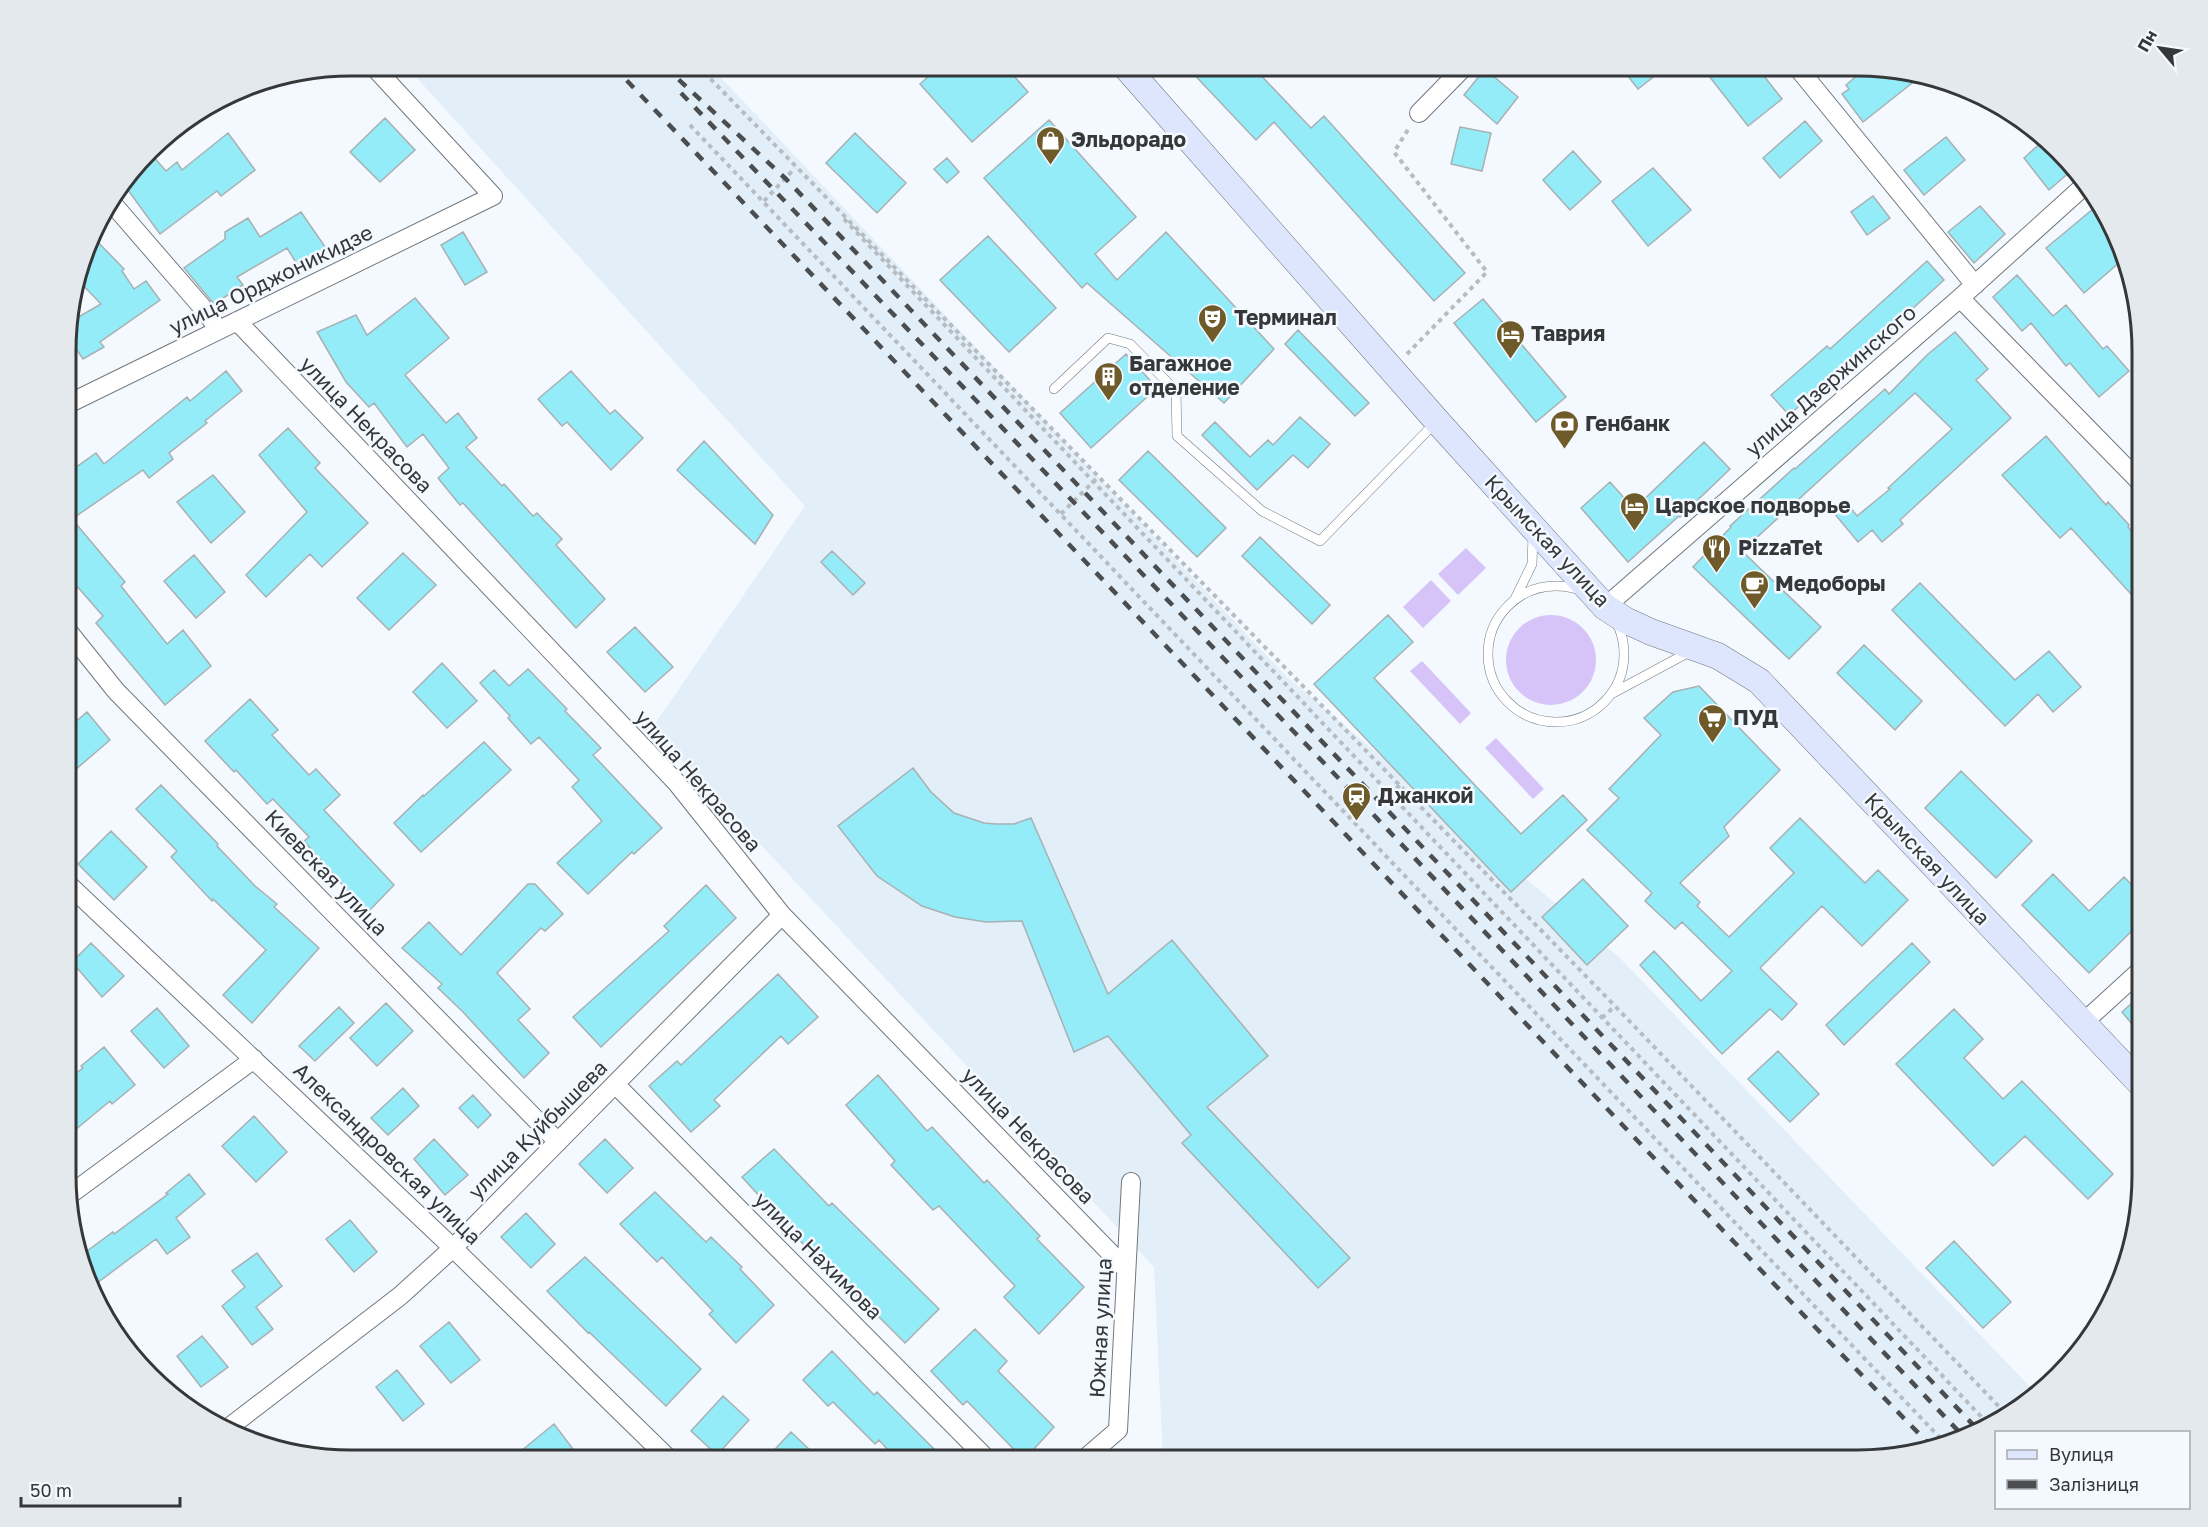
<svg xmlns="http://www.w3.org/2000/svg" width="2208" height="1527" font-family="'Golos Text',sans-serif">
	<rect width="100%" height="100%" fill="#f3f9fe"/>
	<path fill="#e2eff9" d="M406,66H710L1286,676L1620,958L2033,1390L1983,1431L1857,1461H1163L1154,1267L652,728L805,506Z"/>
	<path fill="#d6c4f8" d="M1466,548L1486,568L1458,595L1438,574Z
		M1431,580L1451,601L1423,628L1403,607Z
		M1506 660a45 45 0 1 1 90 0a45 45 0 1 1-90 0Z
		M1422,661L1471,713L1460,724L1410,671Z
		M1496,738L1544,789L1533,799L1485,748Z"/>
	<path fill="#95ecf9" stroke="#a8b0b2" stroke-width="1.5" d="M940,66H1005L1028,92L972,142L920,84Z
		M1186,66H1252L1311,128L1324,116L1465,273L1434,301L1274,122L1256,140Z
		M1620,66L1656,67H1666L1638,89Z
		M1702,67H1757L1782,99L1748,126Z
		M1867,67L1921,76L1863,122L1842,94L1849,89L1846,85Z
		M1485,69L1518,97L1497,124L1464,95Z
		M385,118L415,150L380,182L350,152Z
		M1049,120L1136,217L1095,254L1117,280L1166,232L1274,349L1224,403L1087,283L1082,288L984,178Z
		M1805,121L1822,141L1780,178L1763,158Z
		M1460,127L1491,133L1482,171L1451,164Z
		M228,133L255,170L221,196L217,191L160,234L125,186L150,153L166,171L177,162L182,170Z
		M855,133L906,183L877,213L826,163Z
		M1946,137L1965,160L1924,195L1904,170Z
		M2044,140L2071,171L2049,190L2024,158Z
		M1573,151L1601,182L1570,210L1543,180Z
		M947,158L959,172L947,183L934,169Z
		M1653,168L1691,210L1648,246L1612,201Z
		M1873,196L1890,218L1867,235L1851,212Z
		M1980,206L2005,234L1974,263L1948,232Z
		M2093,209L2110,228L2120,262L2084,293L2046,248Z
		M301,212L328,251L300,269L287,248L237,277L243,285L214,304L184,268L225,239V232L248,218L260,237Z
		M463,232L487,272L465,285L441,245Z
		M92,236L124,269L122,271L134,289L146,281L160,300L100,342L104,347L83,359L68,337V323L101,304L79,281Z
		M988,236L1056,308L1009,352L940,280Z
		M1927,261L1944,280L1865,352L1863,351L1789,415L1771,395L1827,346L1830,349Z
		M2017,275L2053,316L2066,305L2103,349L2107,346L2129,371L2099,397L2070,363L2066,366L2031,323L2022,331L1993,297Z
		M415,298L449,338L405,375L446,423L458,413L477,438L466,447L502,486L504,484L533,516L537,513L562,539L556,545L605,599L576,628L463,503L460,505L438,478L449,468L423,434L407,447L374,403L369,407L346,382L317,332L356,315L367,335Z
		M1483,299L1566,397L1536,422L1454,323Z
		M1298,330L1369,403L1355,416L1285,344Z
		M1955,332L1988,369L1976,380L2011,418L1900,520L1903,524L1882,542L1872,530L1858,542L1834,513L1846,502L1857,516L1890,489L1888,488L1952,429L1915,393L1742,551L1821,627L1789,659L1693,567L1731,527L1730,526L1794,468L1795,469L1885,389L1889,394L1927,355Z
		M1126,354L1157,388L1091,448L1060,413Z
		M226,371L242,391L205,421L207,423L169,453L173,459L149,478L143,470L72,519L125,582L121,586L167,644L183,630L211,666L165,705L96,623L103,616L68,576V473L96,453L104,464L187,397L190,401Z
		M571,371L610,414L615,410L643,438L611,470L567,422L562,426L538,399Z
		M1300,417L1330,444L1308,468L1293,455L1257,490L1202,435L1215,422L1250,457L1268,440L1273,445Z
		M288,428L320,463L315,468L368,523L322,567L310,554L266,597L246,575L307,512L259,455Z
		M2046,436L2106,505L2108,502L2129,525L2128,527L2141,542V605L2071,528L2060,538L2002,475Z
		M704,441L773,515L755,544L677,470Z
		M1704,442L1730,469L1680,517L1679,516L1628,562L1581,508L1610,482L1634,509Z
		M1148,451L1226,528L1197,557L1119,480Z
		M213,475L245,512L211,543L177,502Z
		M1260,537L1330,605L1312,624L1242,556Z
		M832,551L865,583L853,595L821,562Z
		M403,553L436,585L389,630L357,598Z
		M194,555L225,592L196,618L164,581Z
		M1920,583L2015,680L2049,651L2081,687L2053,712L2038,694L2005,726L1892,610Z
		M1388,615L1413,642L1374,678L1521,834L1563,795L1587,820L1511,892L1314,684Z
		M635,627L673,667L645,692L607,652Z
		M1864,645L1922,701L1895,730L1837,673Z
		M442,663L477,701L447,728L413,692Z
		M528,669L567,709L565,711L601,748L593,755L662,828L634,854L632,852L588,894L557,863L602,821L572,787L579,780L539,737L531,744L508,718L510,716L480,683L494,670L509,686Z
		M1699,686L1780,770L1724,827L1729,836L1680,883L1700,902L1697,906L1729,937L1794,873L1770,848L1800,818L1865,883L1878,870L1908,900L1862,946L1822,906L1760,968L1797,1004L1782,1020L1770,1009L1722,1054L1640,965L1654,951L1701,1001L1732,971L1682,922L1675,929L1645,901L1652,893L1587,830L1619,798L1609,789L1661,735L1644,718L1673,692Z
		M250,699L278,730L272,735L309,775L316,769L340,795L324,810L394,885L367,913L304,841L309,837L273,799L267,804L236,770L234,772L205,741Z
		M87,712L110,740L68,776V728Z
		M484,742L511,770L421,852L394,823L423,795L424,796Z
		M913,768L931,792L954,813L984,823L996,824H1014L1031,818L1108,994L1172,940L1268,1056L1207,1107L1350,1258L1318,1288L1182,1143L1191,1135L1108,1036L1074,1052L1022,921L986,922L955,917L922,906L877,876L838,826Z
		M1961,771L2032,841L1996,878L1925,808Z
		M161,785L218,844L217,846L255,886L277,904L274,907L319,948L252,1023L223,995L266,950L213,899L212,901L171,857L177,851L136,809Z
		M111,831L147,867L114,900L78,864Z
		M2053,874L2089,911L2124,877L2141,894V922L2089,973L2022,905Z
		M1583,879L1628,926L1587,965L1542,917Z
		M528,884H535L563,914L545,931L541,928L497,973L530,1009L518,1020L549,1053L524,1078L463,1012L438,988L442,984L402,948L429,922L461,955Z
		M706,885L736,918L601,1047L573,1017L669,931L664,926Z
		M91,943L124,976L102,997L72,962Z
		M1912,943L1930,962L1844,1045L1826,1025Z
		M778,974L818,1017L788,1044L781,1036L714,1100L720,1106L691,1132L649,1086L677,1061L681,1065Z
		M2141,995V1035L2122,1012Z
		M386,1003L413,1031L377,1066L350,1038Z
		M339,1007L354,1023L315,1061L299,1046Z
		M157,1008L189,1046L164,1068L131,1031Z
		M1954,1009L1983,1039L1964,1058L2003,1099L2022,1081L2113,1174L2088,1199L2025,1136L1993,1166L1896,1064Z
		M104,1047L135,1085L112,1104L110,1101L75,1130L68,1122V1079L83,1068L81,1066Z
		M1778,1051L1819,1094L1790,1122L1748,1079Z
		M878,1075L927,1131L932,1127L984,1183L987,1180L1040,1236L1037,1239L1084,1287L1039,1334L1004,1297L1015,1286L939,1206L933,1210L891,1165L895,1161L846,1105Z
		M403,1088L419,1106L388,1135L371,1118Z
		M473,1095L491,1115L478,1128L459,1108Z
		M254,1116L287,1152L256,1182L222,1146Z
		M434,1139L468,1175L445,1195L414,1159Z
		M605,1139L633,1168L607,1193L579,1164Z
		M774,1149L829,1206L832,1203L939,1309L905,1343L848,1286L845,1290L742,1177Z
		M189,1174L205,1194L176,1218L190,1237L167,1254L156,1239L93,1286L83,1254L113,1232L114,1234L168,1194L166,1193Z
		M655,1192L706,1242L711,1237L742,1267L740,1269L774,1305L736,1343L709,1314L713,1311L662,1257L657,1262L620,1224Z
		M526,1213L555,1244L531,1268L501,1237Z
		M350,1220L377,1252L354,1272L326,1239Z
		M1954,1241L2011,1302L1983,1328L1926,1268Z
		M257,1253L282,1286L256,1307L273,1329L252,1345L222,1306L245,1287L232,1271Z
		M585,1257L701,1369L666,1406L589,1332L588,1333L547,1291Z
		M449,1322L480,1360L451,1383L420,1346Z
		M975,1329L1007,1361L998,1371L1054,1427L1024,1460L967,1401L963,1405L931,1371Z
		M202,1336L228,1367L201,1387L177,1356Z
		M832,1351L874,1395L877,1392L946,1461H898L879,1440L875,1444L833,1402L828,1406L803,1380Z
		M397,1370L424,1404L403,1421L376,1387Z
		M723,1396L749,1420L717,1455L691,1431Z
		M554,1424L582,1461L529,1460L521,1451Z
		M791,1432L811,1451L802,1461H764Z"/>
	<g fill="none" stroke-linecap="round" stroke-linejoin="round">
		<defs>
			<path id="service" d="M1054,389L1108,338L1130,344L1176,391L1177,436L1262,511L1320,541L1435,423
				M1488 654a68 68 0 1 1 136 0a68 68 0 1 1-136 0Z
				M1515,599L1532,564L1533,536
				M1613,693L1691,651"/>
			<path id="minor" d="M1797,67L1975,285
				M1419,113L1465,66
				M112,203L202,307L219,330
				M1960,298L2141,483
				M237,321L676,782L782,915L1126,1269
				M68,404L493,196L373,66
				M1605,607L1960,298L2084,186
				M68,631L116,691L558,1142
				M68,884L453,1248L671,1461
				M2083,1023L2141,970
				M615,1084L989,1461
				M68,1196L254,1059
				M227,1429L400,1296L453,1248L782,915
				M1082,1461L1118,1430L1131,1182"/>
			<path id="secondary" d="M1125,66L1437,421L1605,607L1625,620L1651,632L1718,656L1759,681L2141,1084"/>
		</defs>
		<use href="#service" stroke="#72787c" stroke-width="10"/>
		<use href="#minor" stroke="#72787c" stroke-width="20"/>
		<use href="#secondary" stroke="#72787c" stroke-width="27"/>
		<path stroke="#b7bcc0" stroke-width="4" stroke-dasharray="4.5 4.5" stroke-linecap="butt" d="M698,66L1615,1006L2005,1413
			M690,125L1943,1441
			M764,201L795,168
			M844,219L1990,1426
			M1407,354L1487,272L1394,152L1409,128
			M1061,514L1098,477
			M1390,795L1400,785
			M1602,1018L1615,1006"/>
		<use href="#service" stroke="#fff" stroke-width="9"/>
		<use href="#minor" stroke="#fff" stroke-width="18"/>
		<use href="#secondary" stroke="#dee6fd" stroke-width="26"/>
		<path stroke="#4b4d4f" stroke-width="4.5" stroke-dasharray="10 10" stroke-linecap="butt" d="M613,66L1817,1329L1929,1444
			M664,66L786,179L1980,1432
			M681,93L1369,810L1963,1436"/>
	</g>
	<defs>
		<symbol id="shop-pin" viewBox="-11 -11 22 30"><path d="M0 17L-7.5 6A9.5 9.5 0 1 1 7.5 6Z" fill="#6f5a29" stroke="#f3f9fe"/><path d="M-5-2.5h2.3a2.7 3.5 0 0 1 5.4 0H5L5.5 6h-11ZM-1.5-2.5h3a1.5 2.3 0 0 0-3 0Z" fill="#fff"/></symbol>
		<symbol id="theatre-pin" viewBox="-11 -11 22 30"><path d="M0 17L-7.5 6A9.5 9.5 0 1 1 7.5 6Z" fill="#6f5a29" stroke="#f3f9fe"/><path d="M-5-5.5Q0-4 5-5.5V0Q5 5 0 6Q-5 5-5 0ZM-3.3-2.5H-1v1.5H-3.3ZM1-2.5H3.3v1.5H1ZM-2.8 1Q0 5.5 2.8 1Z" fill="#fff"/></symbol>
		<symbol id="hotel-pin" viewBox="-11 -11 22 30"><path d="M0 17L-7.5 6A9.5 9.5 0 1 1 7.5 6Z" fill="#6f5a29" stroke="#f3f9fe"/><path d="M-6-4.5h1.5V1H6V5H4.5V3h-9V5H-6ZM-4 0a1.8 1.8 0 1 1 3.6 0ZM.5 0V-2.5h3Q6-2.5 6 0Z" fill="#fff"/></symbol>
		<symbol id="building-pin" viewBox="-11 -11 22 30"><path d="M0 17L-7.5 6A9.5 9.5 0 1 1 7.5 6Z" fill="#6f5a29" stroke="#f3f9fe"/><path d="M-4-6H4V6H1V3H-1V6H-4ZM-2.5-4.3h1.7v1.8h-1.7ZM.8-4.3h1.7v1.8H.8ZM-2.5-1h1.7V.8h-1.7ZM.8-1h1.7V.8H.8Z" fill="#fff"/></symbol>
		<symbol id="bank-pin" viewBox="-11 -11 22 30"><path d="M0 17L-7.5 6A9.5 9.5 0 1 1 7.5 6Z" fill="#6f5a29" stroke="#f3f9fe"/><path d="M-6-4H6V4H-6ZM0-2.3a2.3 2.3 0 1 0 0 4.6a2.3 2.3 0 1 0 0-4.6Z" fill="#fff"/></symbol>
		<symbol id="restaurant-pin" viewBox="-11 -11 22 30"><path d="M0 17L-7.5 6A9.5 9.5 0 1 1 7.5 6Z" fill="#6f5a29" stroke="#f3f9fe"/><path d="M-5-6h1v4h1v-4h1v4h1v-4h1v5L-1.5 .5V6h-2V.5L-5-1ZM5-6V6H3V1.5H1.5Q1.5-4 5-6Z" fill="#fff"/></symbol>
		<symbol id="cafe-pin" viewBox="-11 -11 22 30"><path d="M0 17L-7.5 6A9.5 9.5 0 1 1 7.5 6Z" fill="#6f5a29" stroke="#f3f9fe"/><path d="M-5.5-4.5H6V0H3Q3 3.5 0 3.5H-2.5Q-5.5 3.5-5.5 0ZM3-3.2v2h1.7v-2ZM-6 4.5H4V6H-6Z" fill="#fff"/></symbol>
		<symbol id="supermarket-pin" viewBox="-11 -11 22 30"><path d="M0 17L-7.5 6A9.5 9.5 0 1 1 7.5 6Z" fill="#6f5a29" stroke="#f3f9fe"/><path d="M-6-5.5h2.5l.6 2H6L4.5 2H-2.5L-4.4-4H-6ZM-1.5 3.2a1.3 1.3 0 1 0 .1 0ZM3 3.2a1.3 1.3 0 1 0 .1 0Z" fill="#fff"/></symbol>
		<symbol id="station-pin" viewBox="-11 -11 22 30"><path d="M0 17L-7.5 6A9.5 9.5 0 1 1 7.5 6Z" fill="#6f5a29" stroke="#f3f9fe"/><path d="M-3-6H3Q5-6 5-4V2Q5 4 3 4L4.5 6H3L1.5 4h-3L-3 6H-4.5L-3 4Q-5 4-5 2V-4Q-5-6-3-6ZM-3.5-4v3h7v-3ZM-3.5 1v1.5H-2V1ZM2 1v1.5H3.5V1Z" fill="#fff"/></symbol>
	</defs>
	<g fill-rule="evenodd">
		<use href="#shop-pin" x="1034" y="124" width="33" height="45"/>
		<use href="#theatre-pin" x="1196" y="302" width="33" height="45"/>
		<use href="#hotel-pin" x="1494" y="318" width="33" height="45"/>
		<use href="#building-pin" x="1092" y="360" width="33" height="45"/>
		<use href="#bank-pin" x="1548" y="408" width="33" height="45"/>
		<use href="#hotel-pin" x="1618" y="490" width="33" height="45"/>
		<use href="#restaurant-pin" x="1700" y="532" width="33" height="45"/>
		<use href="#cafe-pin" x="1738" y="568" width="33" height="45"/>
		<use href="#supermarket-pin" x="1696" y="702" width="33" height="45"/>
		<use href="#station-pin" x="1340" y="780" width="33" height="45"/>
	</g>
	<g text-anchor="middle" stroke-width="5" stroke-linejoin="round" paint-order="stroke">
		<g font-size="21" font-weight="bold" fill="#353739" stroke="#f3f9fe" text-anchor="start">
			<text x="1071" y="147">Эльдорадо</text>
			<text x="1234" y="325">Терминал</text>
			<text x="1531" y="341">Таврия</text>
			<text x="1129" y="371">Багажное<tspan x="1129" dy="24">отделение</tspan></text>
			<text x="1585" y="431">Генбанк</text>
			<text x="1655" y="513">Царское подворье</text>
			<text x="1738" y="555">PizzaTet</text>
			<text x="1775" y="591">Медоборы</text>
			<text x="1733" y="725">ПУД</text>
			<text x="1378" y="803">Джанкой</text>
		</g>
		<g font-size="21" fill="#353739" stroke="#f3f9fe">
			<text transform="translate(271 280) rotate(-26)" y="7">улица Орджоникидзе</text>
			<text transform="translate(1831 381) rotate(-41)" y="7">улица Дзержинского</text>
			<text transform="translate(366 425) rotate(46)" y="7">улица Некрасова</text>
			<text transform="translate(1547 541) rotate(47)" y="7">Крымская улица</text>
			<text transform="translate(698 781) rotate(49)" y="7">улица Некрасова</text>
			<text transform="translate(1927 859) rotate(47)" y="7">Крымская улица</text>
			<text transform="translate(326 873) rotate(46)" y="7">Киевская улица</text>
			<text transform="translate(538 1130) rotate(-45)" y="7">улица Куйбышева</text>
			<text transform="translate(1028 1136) rotate(46)" y="7">улица Некрасова</text>
			<text transform="translate(387 1154) rotate(44)" y="7">Александровская улица</text>
			<text transform="translate(818 1256) rotate(45)" y="7">улица Нахимова</text>
			<text transform="translate(1101 1328) rotate(-87)" y="7">Южная улица</text>
		</g>
	</g>
	<path d="M0 0H2208V1527H0ZM351 76H1857A275 275 0 0 1 2132 351V1175A275 275 0 0 1 1857 1450H351A275 275 0 0 1 76 1175V351A275 275 0 0 1 351 76Z" fill="#e4e9ee" fill-rule="evenodd"/>
	<path fill="none" stroke="#353739" stroke-width="3" d="M351 76H1857A275 275 0 0 1 2132 351V1175A275 275 0 0 1 1857 1450H351A275 275 0 0 1 76 1175V351A275 275 0 0 1 351 76Z"/>
	<rect x="1995" y="1431" width="195" height="78" fill="#f3f9fe" stroke="#a7abaf" stroke-width="1.5"/>
	<rect x="2007" y="1450" width="30" height="9" fill="#dee6fd" stroke="#a7abaf" stroke-width="1.5"/>
	<text x="2049" y="1461" font-size="18" fill="#353739">Вулиця</text>
	<rect x="2007" y="1480" width="30" height="9" fill="#4b4d4f" stroke="#a7abaf" stroke-width="1.5"/>
	<text x="2049" y="1491" font-size="18" fill="#353739">Залізниця</text>
	<g transform="translate(2160 48) rotate(299)" stroke="#f3f9fe" stroke-width="4.5" paint-order="stroke">
	<path d="M0-4.5L10 22L0 15L-10 22Z" fill="#353739"/>
	<text y="-9" font-size="16" font-weight="bold" text-anchor="middle" fill="#353739">Пн</text>
	</g>
	<path d="M21 1497v9h159v-9" fill="none" stroke="#353739" stroke-width="3"/>
	<text x="30" y="1497" font-size="18" fill="#353739" stroke="#f3f9fe" stroke-width="4.5" paint-order="stroke">50 m</text>
</svg>
